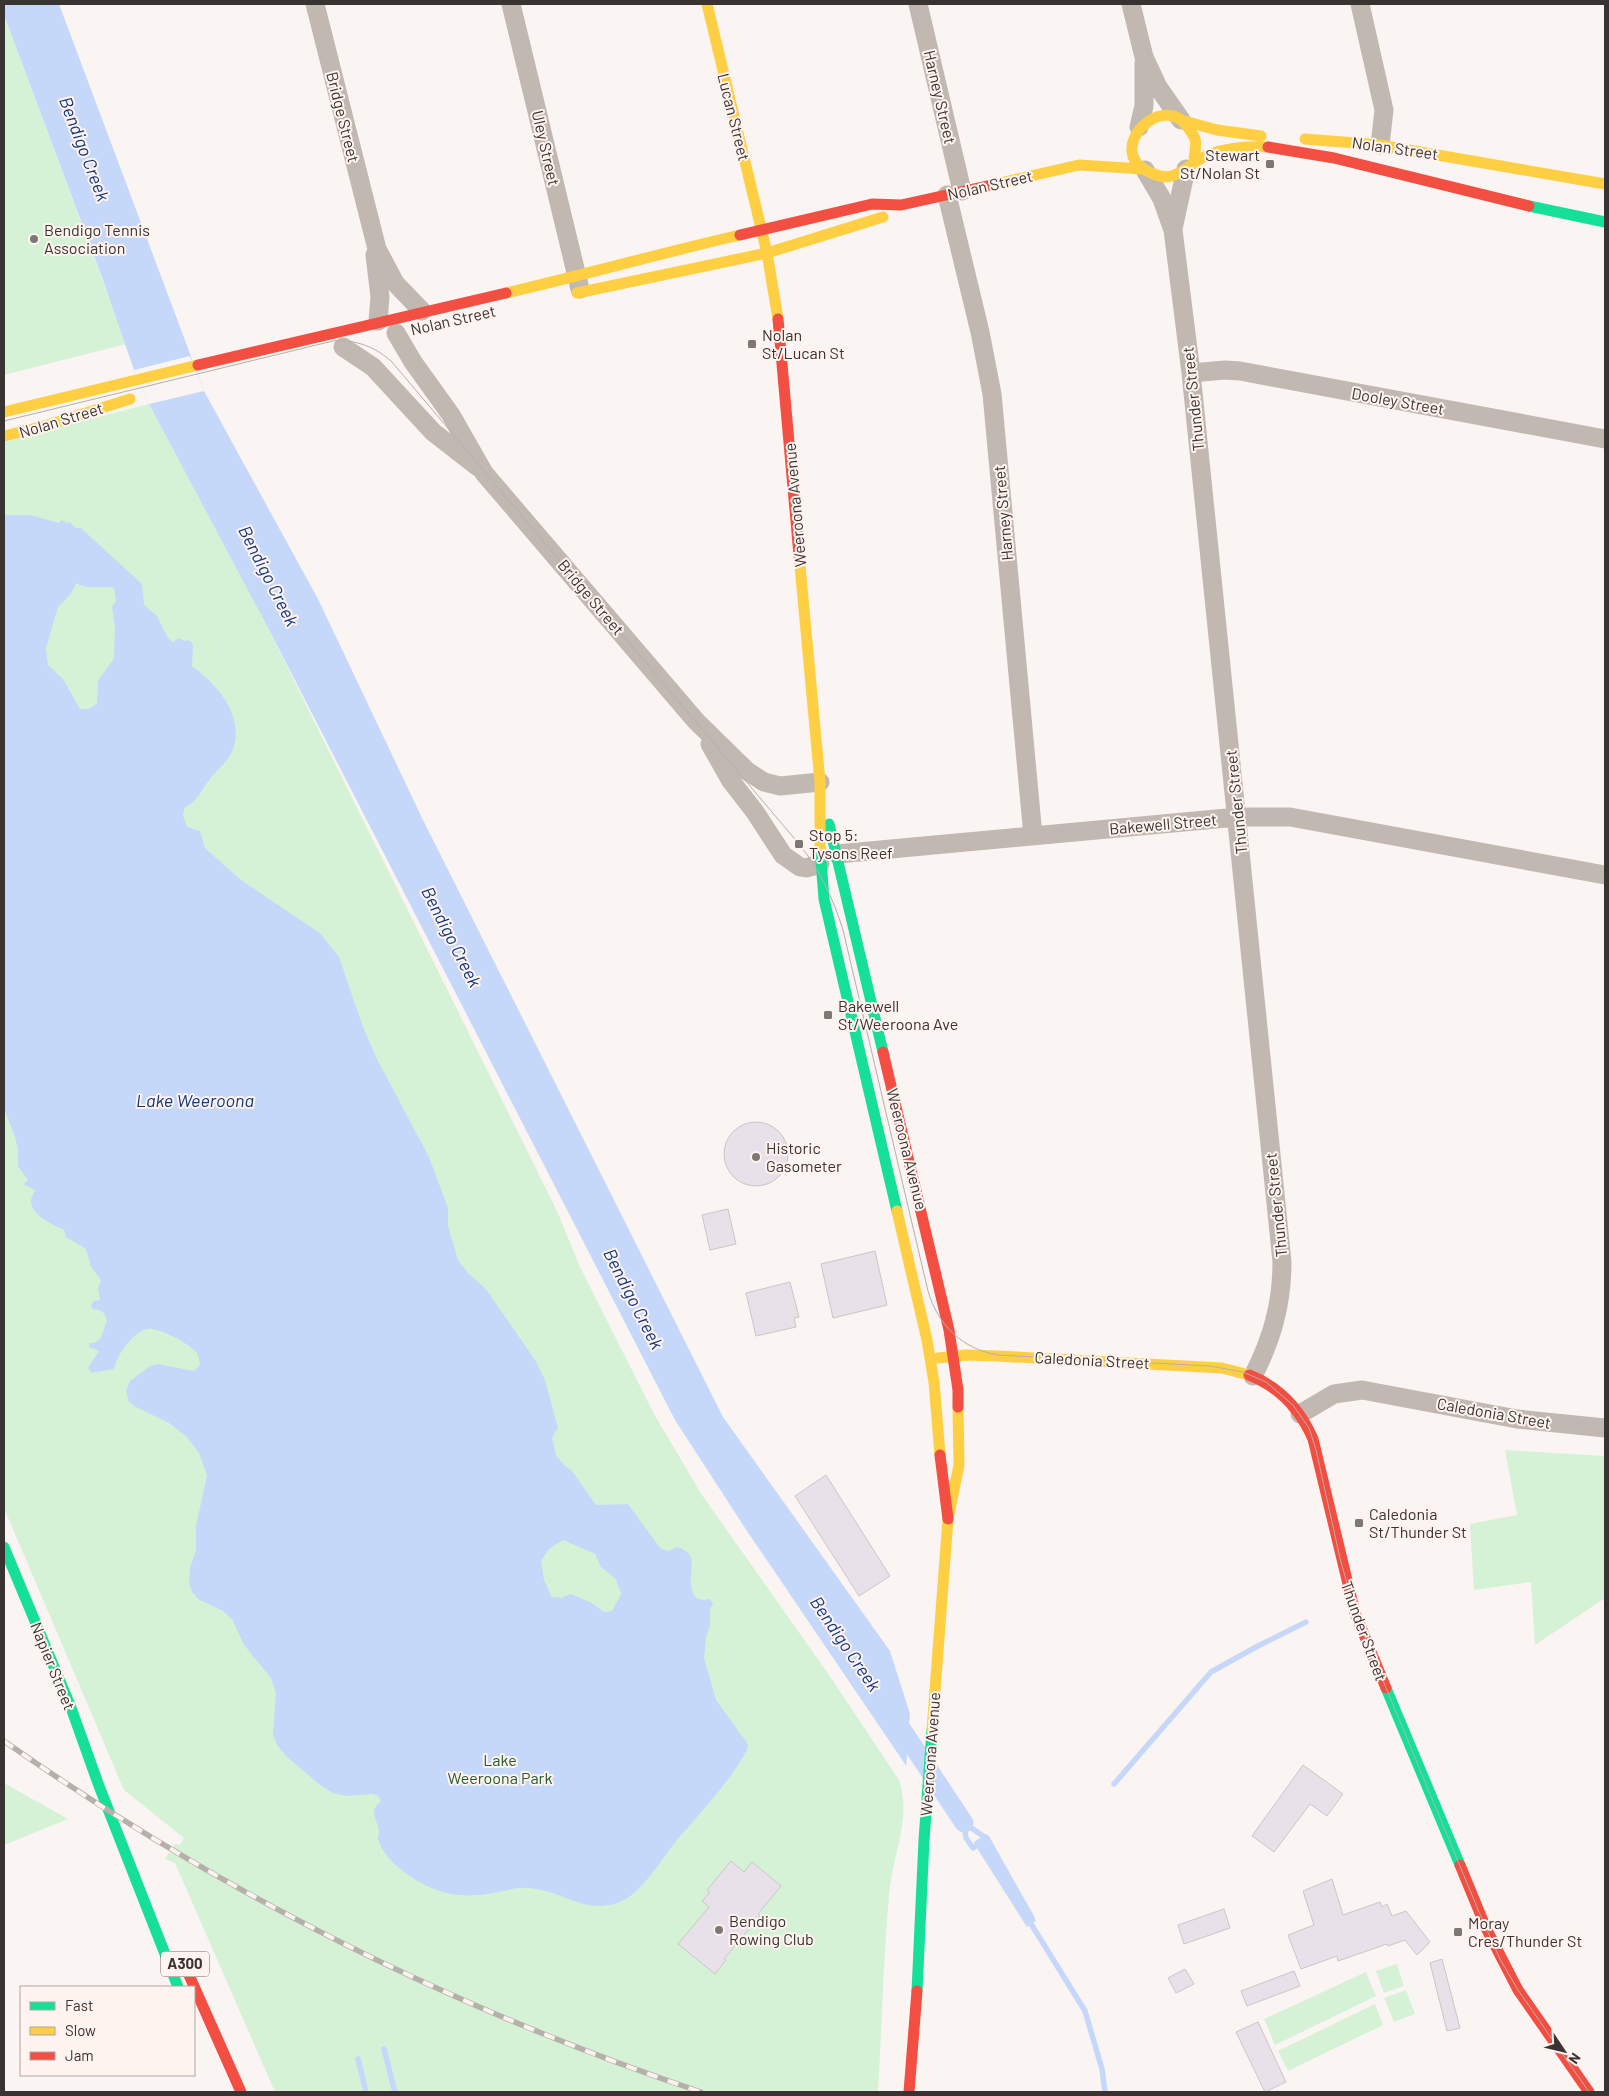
<svg xmlns="http://www.w3.org/2000/svg" width="1609" height="2096" font-family="Barlow,sans-serif">
	<rect width="100%" height="100%" fill="#faf4f2"/>
	<path fill="#d6f2d6" d="M4,15L126,344L4,375Z
		M149,404L255,602L557,1211L579,1265L654,1414L702,1495L829,1675L899,1780C912,1819 892,1856 889,1895C883,1961 882,2027 878,2092H275L175,1863L165,1859L175,1844L180,1845L184,1838L124,1790L4,1508V441Z
		M1505,1450L1605,1456V1598L1535,1645L1531,1582L1474,1590L1470,1524L1517,1515Z
		M4,1783L68,1819L4,1845Z
		M1397,1964L1404,1986L1384,1993L1376,1971Z
		M1366,1972L1376,1996L1275,2045L1264,2019Z
		M1406,1990L1415,2014L1394,2022L1384,1998Z
		M1375,2004L1383,2025L1288,2071L1278,2051Z"/>
	<path fill="#c6d8f9" fill-rule="evenodd" d="M4,4H59L204,391L318,599L423,820L723,1417L890,1651L910,1714L907,1767L745,1528L675,1420L266,624L149,404L134,370L104,283L4,15Z
		M4,515H30L59,523L62,520L67,523L70,522L75,528H81L142,584L144,605L157,616L168,638L173,642L179,638L185,641L189,640L193,644L192,666C217,684 245,716 233,749C229,760 217,770 210,779C201,790 198,801 185,807L183,815L187,827L200,831L205,848L213,855L241,880L320,933L339,957L363,1027L377,1059L429,1157L448,1208V1226L458,1260L469,1274L486,1289L535,1360L545,1380L558,1428L552,1438L556,1455L564,1465L572,1471L596,1505L628,1504L661,1549L668,1551L677,1547C706,1556 681,1577 696,1598L703,1600L709,1599L713,1603L710,1610V1625L706,1637L704,1658L716,1700L745,1740L748,1745L747,1750C731,1781 696,1817 673,1845C661,1861 643,1889 626,1899C587,1919 565,1890 528,1888C514,1887 501,1892 487,1894C455,1899 428,1891 403,1871C393,1864 381,1851 378,1839C377,1835 379,1836 379,1832C378,1818 367,1813 381,1801L378,1796L372,1794L347,1796L333,1793L320,1785L286,1756L277,1745L273,1734L276,1693L271,1678L244,1645L232,1619L223,1611L198,1599L192,1592L189,1583L190,1568L196,1550V1526L207,1475L199,1453L187,1437L169,1423L136,1407L129,1402L126,1391L130,1381L150,1366L158,1364L194,1371L200,1365C199,1360 199,1354 195,1351C188,1343 157,1326 147,1329C132,1333 117,1355 114,1369L92,1373L88,1368L99,1351L89,1347V1343C103,1344 102,1331 107,1321C106,1314 101,1308 93,1310L91,1305L94,1301L100,1300L98,1288L101,1280L91,1267L86,1249L66,1237L64,1230C54,1225 31,1216 31,1201C31,1197 34,1193 35,1190L23,1184L28,1180L18,1166V1150L15,1137L4,1109ZM76,583C89,591 100,585 114,588L116,601L112,607L115,627L114,658L98,681L97,704L88,709H80L63,679L48,665L46,648L58,607L71,594ZM563,1540L595,1554L601,1567L616,1579L621,1594L612,1611L604,1612L592,1603L571,1594L561,1598L552,1597L544,1580L541,1561L549,1549Z
		M986,1834L989,1836C1003,1861 1018,1888 1033,1914L1036,1921L1027,1927L975,1845L974,1842Z"/>
	<path fill="#faf4f2" d="M190,356L204,391L149,404L134,370Z
		M910,1714L913,1717L909,1767L906,1769Z"/>
	<g fill="none" stroke-linecap="round" stroke-linejoin="round">
		<path stroke="#c6d8f9" stroke-width="5.5" d="M1114,1784L1211,1672L1256,1647L1306,1622
			M964,1823L983,1836L986,1841
			M964,1823L966,1838L973,1848L977,1845L983,1846
			M1028,1919L1085,2011L1102,2069L1105,2092
			M384,2049L395,2092
			M358,2059L366,2092"/>
		<path stroke="#c6d8f9" stroke-width="19" d="M895,1719L964,1823"/>
	</g>
	<path fill="#e8e1ea" stroke="#c9c6c7" d="M724 1154a32 32 0 1 1 64 0a32 32 0 1 1-64 0Z
		M728,1209L736,1244L710,1250L702,1215Z
		M875,1251L887,1305L833,1318L821,1264Z
		M790,1282L799,1317L794,1318L796,1327L756,1336L746,1293Z
		M826,1475L890,1576L859,1596L795,1496Z
		M1303,1765L1343,1794L1327,1816L1310,1804L1274,1852L1252,1836Z
		M731,1861L744,1872L752,1862L781,1886L758,1914L760,1916L724,1959L726,1960L715,1974L678,1944L709,1907L702,1901L710,1892L707,1890Z
		M1332,1879L1343,1915L1380,1902L1382,1907L1387,1904L1392,1916L1406,1911L1430,1942L1417,1955L1405,1940L1388,1946L1387,1944L1338,1961L1337,1956L1301,1969L1288,1935L1314,1925L1303,1891Z
		M1224,1909L1230,1928L1184,1944L1178,1925Z
		M1442,1959L1460,2028L1447,2031L1430,1963Z
		M1185,1969L1194,1984L1176,1993L1168,1978Z
		M1294,1971L1300,1986L1247,2006L1241,1991Z
		M1258,2022L1286,2082L1265,2092L1236,2032Z"/>
	<g fill="none" stroke-linecap="round" stroke-linejoin="round">
		<path stroke="#c1b8b1" stroke-width="19" d="M315,4L377,249L395,283L422,311
			M511,4L580,289
			M918,4L962,191
			M1131,4L1144,57L1158,87L1181,120
			M1360,4L1384,110L1380,145
			M1139,127L1144,106V63
			M1145,170L1162,199L1173,230L1191,373L1282,1262C1282,1304 1272,1339 1253,1376
			M947,195L980,332L992,394L1033,836
			M1173,229L1186,169
			M375,255L380,297L378,321
			M396,333L413,362L451,415L484,473L696,721L747,771L764,782L780,786L820,782
			M343,347L373,367L433,432L478,467
			M1191,373L1225,370L1240,371L1605,439
			M710,744L731,781L755,812L783,855L800,867L806,868L820,864
			M837,854L1238,817H1290L1605,875
			M1300,1414L1334,1394L1362,1390L1517,1419L1605,1428"/>
		<path stroke="#16e098" stroke-width="11" d="M1529,206L1605,222
			M829,824L883,1052
			M820,848L824,899L897,1211
			M4,1547L70,1705L99,1786L178,1987
			M1386,1688L1460,1865
			M917,1991L924,1840L932,1730"/>
		<path stroke="#ffcf43" stroke-width="11" d="M707,4L767,253L778,319
			M1184,121L1217,130L1261,136
			M1305,139L1380,145L1605,184
			M1194,162C1194,155 1197,145 1195,139C1194,136 1191,132 1189,129C1164,88 1102,150 1149,172C1178,187 1186,162 1211,154C1229,147 1248,146 1268,147
			M987,186L1079,165L1143,169
			M506,293C584,275 661,253 740,235
			M577,293L767,253L883,217
			M4,412L198,365
			M4,436L48,425L130,399
			M799,555L820,782V848
			M897,1211L927,1340L934,1382L940,1455
			M938,1358L966,1355L997,1356L1222,1368L1249,1375
			M932,1730L948,1519L959,1465L958,1407"/>
		<path stroke="#f24e42" stroke-width="11" d="M1268,147L1334,158L1529,206
			M740,235L872,204L901,205L987,186
			M778,319L799,555
			M198,365L506,293
			M883,1052L949,1330L958,1390V1407
			M1249,1375C1280,1387 1300,1409 1313,1439L1355,1613L1386,1688
			M940,1455L948,1519
			M1460,1865L1486,1928L1518,1990L1589,2092
			M181,1957L241,2092
			M909,2092L917,1991"/>
		<path stroke="#b6b0ab" stroke-width="1" d="M4,421L333,341C355,339 376,347 392,362L799,844C820,870 833,898 843,930L928,1291C938,1325 962,1349 998,1355L1210,1366L1243,1372L1266,1382L1293,1405L1309,1428L1316,1450L1340,1558L1355,1613L1479,1912L1500,1959L1518,1990L1589,2092"/>
		<defs>
			<path id="rail" d="M4,1741C218,1891 453,2009 701,2092"/>
		</defs>
		<use href="#rail" stroke="#b6b0ab" stroke-width="5.5"/>
		<use href="#rail" stroke="#fef3ef" stroke-width="4" stroke-dasharray="11" stroke-linecap="butt"/>
	</g>
	<g fill="#7d7775" stroke="#fef3ef" stroke-width="2">
		<rect x="1265" y="159" width="10" height="10" rx="2.5"/>
		<circle cx="34" cy="239" r="5"/>
		<rect x="747" y="339" width="10" height="10" rx="2.5"/>
		<rect x="794" y="839" width="10" height="10" rx="2.5"/>
		<rect x="823" y="1010" width="10" height="10" rx="2.5"/>
		<circle cx="756" cy="1157" r="5"/>
		<rect x="1354" y="1518" width="10" height="10" rx="2.5"/>
		<circle cx="719" cy="1930" r="5"/>
		<rect x="1453" y="1927" width="10" height="10" rx="2.5"/>
	</g>
	<g text-anchor="middle" stroke-width="4" stroke-linejoin="round" paint-order="stroke">
		<rect fill="#fef3ef" stroke="#746d6a" stroke-width="1" x="161" y="1951.5" width="48" height="25" rx="4"/>
		<g font-size="15" font-weight="bold" fill="#393331">
			<text x="185" y="1969">A300</text>
		</g>
		<g font-size="16" fill="#393331" stroke="#fef3ef">
			<text transform="translate(940 97) rotate(77)" y="6">Harney Street</text>
			<text transform="translate(343 117) rotate(76)" y="6">Bridge Street</text>
			<text transform="translate(734 117) rotate(76)" y="6">Lucan Street</text>
			<text transform="translate(546 148) rotate(77)" y="6">Uley Street</text>
			<text transform="translate(1395 148) rotate(8)" y="6">Nolan Street</text>
			<text transform="translate(990 185) rotate(-13)" y="6">Nolan Street</text>
			<text transform="translate(453 320) rotate(-13)" y="6">Nolan Street</text>
			<text transform="translate(1193 399) rotate(-96)" y="6">Thunder Street</text>
			<text transform="translate(1398 401) rotate(10)" y="6">Dooley Street</text>
			<text transform="translate(61 420) rotate(-17)" y="6">Nolan Street</text>
			<text transform="translate(795 505) rotate(-95)" y="6">Weeroona Avenue</text>
			<text transform="translate(1003 513) rotate(-95)" y="6">Harney Street</text>
			<text transform="translate(591 597) rotate(50)" y="6">Bridge Street</text>
			<text transform="translate(1236 802) rotate(-96)" y="6">Thunder Street</text>
			<text transform="translate(1163 824) rotate(-5)" y="6">Bakewell Street</text>
			<text transform="translate(907 1149) rotate(76)" y="6">Weeroona Avenue</text>
			<text transform="translate(1276 1205) rotate(-96)" y="6">Thunder Street</text>
			<text transform="translate(1092 1360) rotate(3)" y="6">Caledonia Street</text>
			<text transform="translate(1494 1413) rotate(10)" y="6">Caledonia Street</text>
			<text transform="translate(1364 1631) rotate(70)" y="6">Thunder Street</text>
			<text transform="translate(53 1666) rotate(68)" y="6">Napier Street</text>
			<text transform="translate(930 1754) rotate(-86)" y="6">Weeroona Avenue</text>
		</g>
		<g font-size="16" fill="#393331" stroke="#fef3ef" text-anchor="start">
			<text x="1260" y="161" text-anchor="end">Stewart<tspan x="1260" dy="18">St/Nolan St</tspan></text>
			<text x="44" y="236">Bendigo Tennis<tspan x="44" dy="18">Association</tspan></text>
			<text x="762" y="341">Nolan<tspan x="762" dy="18">St/Lucan St</tspan></text>
			<text x="809" y="841">Stop 5:<tspan x="809" dy="18">Tysons Reef</tspan></text>
			<text x="838" y="1012">Bakewell<tspan x="838" dy="18">St/Weeroona Ave</tspan></text>
			<text x="766" y="1154">Historic<tspan x="766" dy="18">Gasometer</tspan></text>
			<text x="1369" y="1520">Caledonia<tspan x="1369" dy="18">St/Thunder St</tspan></text>
			<text x="729" y="1927">Bendigo<tspan x="729" dy="18">Rowing Club</tspan></text>
			<text x="1468" y="1929">Moray<tspan x="1468" dy="18">Cres/Thunder St</tspan></text>
		</g>
		<g font-size="16" fill="#235b2f" stroke="#fef3ef">
			<text x="500" y="1766">Lake<tspan x="500" dy="18">Weeroona Park</tspan></text>
		</g>
		<g font-size="18" font-style="italic" fill="#0e377b" stroke="#fef3ef">
			<text transform="translate(84 149) rotate(69)" y="6">Bendigo Creek</text>
			<text transform="translate(268 576) rotate(63)" y="6">Bendigo Creek</text>
			<text transform="translate(451 937) rotate(63)" y="6">Bendigo Creek</text>
			<text x="195" y="1107">Lake Weeroona</text>
			<text transform="translate(633 1299) rotate(63)" y="6">Bendigo Creek</text>
			<text transform="translate(845 1644) rotate(56)" y="6">Bendigo Creek</text>
		</g>
	</g>
	<rect width="1609" height="2096" fill="none" stroke="#393331" stroke-width="10"/>
	<rect x="20" y="1986" width="175" height="90" fill="#fef3ef" stroke="#afa6a3"/>
	<rect x="30" y="2002" width="25" height="8" fill="#16e098" stroke="#afa6a3"/>
	<text x="65" y="2011" font-size="15" fill="#393331">Fast</text>
	<rect x="30" y="2027" width="25" height="8" fill="#ffcf43" stroke="#afa6a3"/>
	<text x="65" y="2036" font-size="15" fill="#393331">Slow</text>
	<rect x="30" y="2052" width="25" height="8" fill="#f24e42" stroke="#afa6a3"/>
	<text x="65" y="2061" font-size="15" fill="#393331">Jam</text>
	<g transform="translate(1564 2051) rotate(125)" stroke="#fef3ef" stroke-width="4" paint-order="stroke">
	<path d="M0-4L9 19L0 12L-9 19Z" fill="#393331"/>
	<text y="-8" font-size="14" font-weight="bold" text-anchor="middle" fill="#393331">N</text>
	</g>
</svg>
